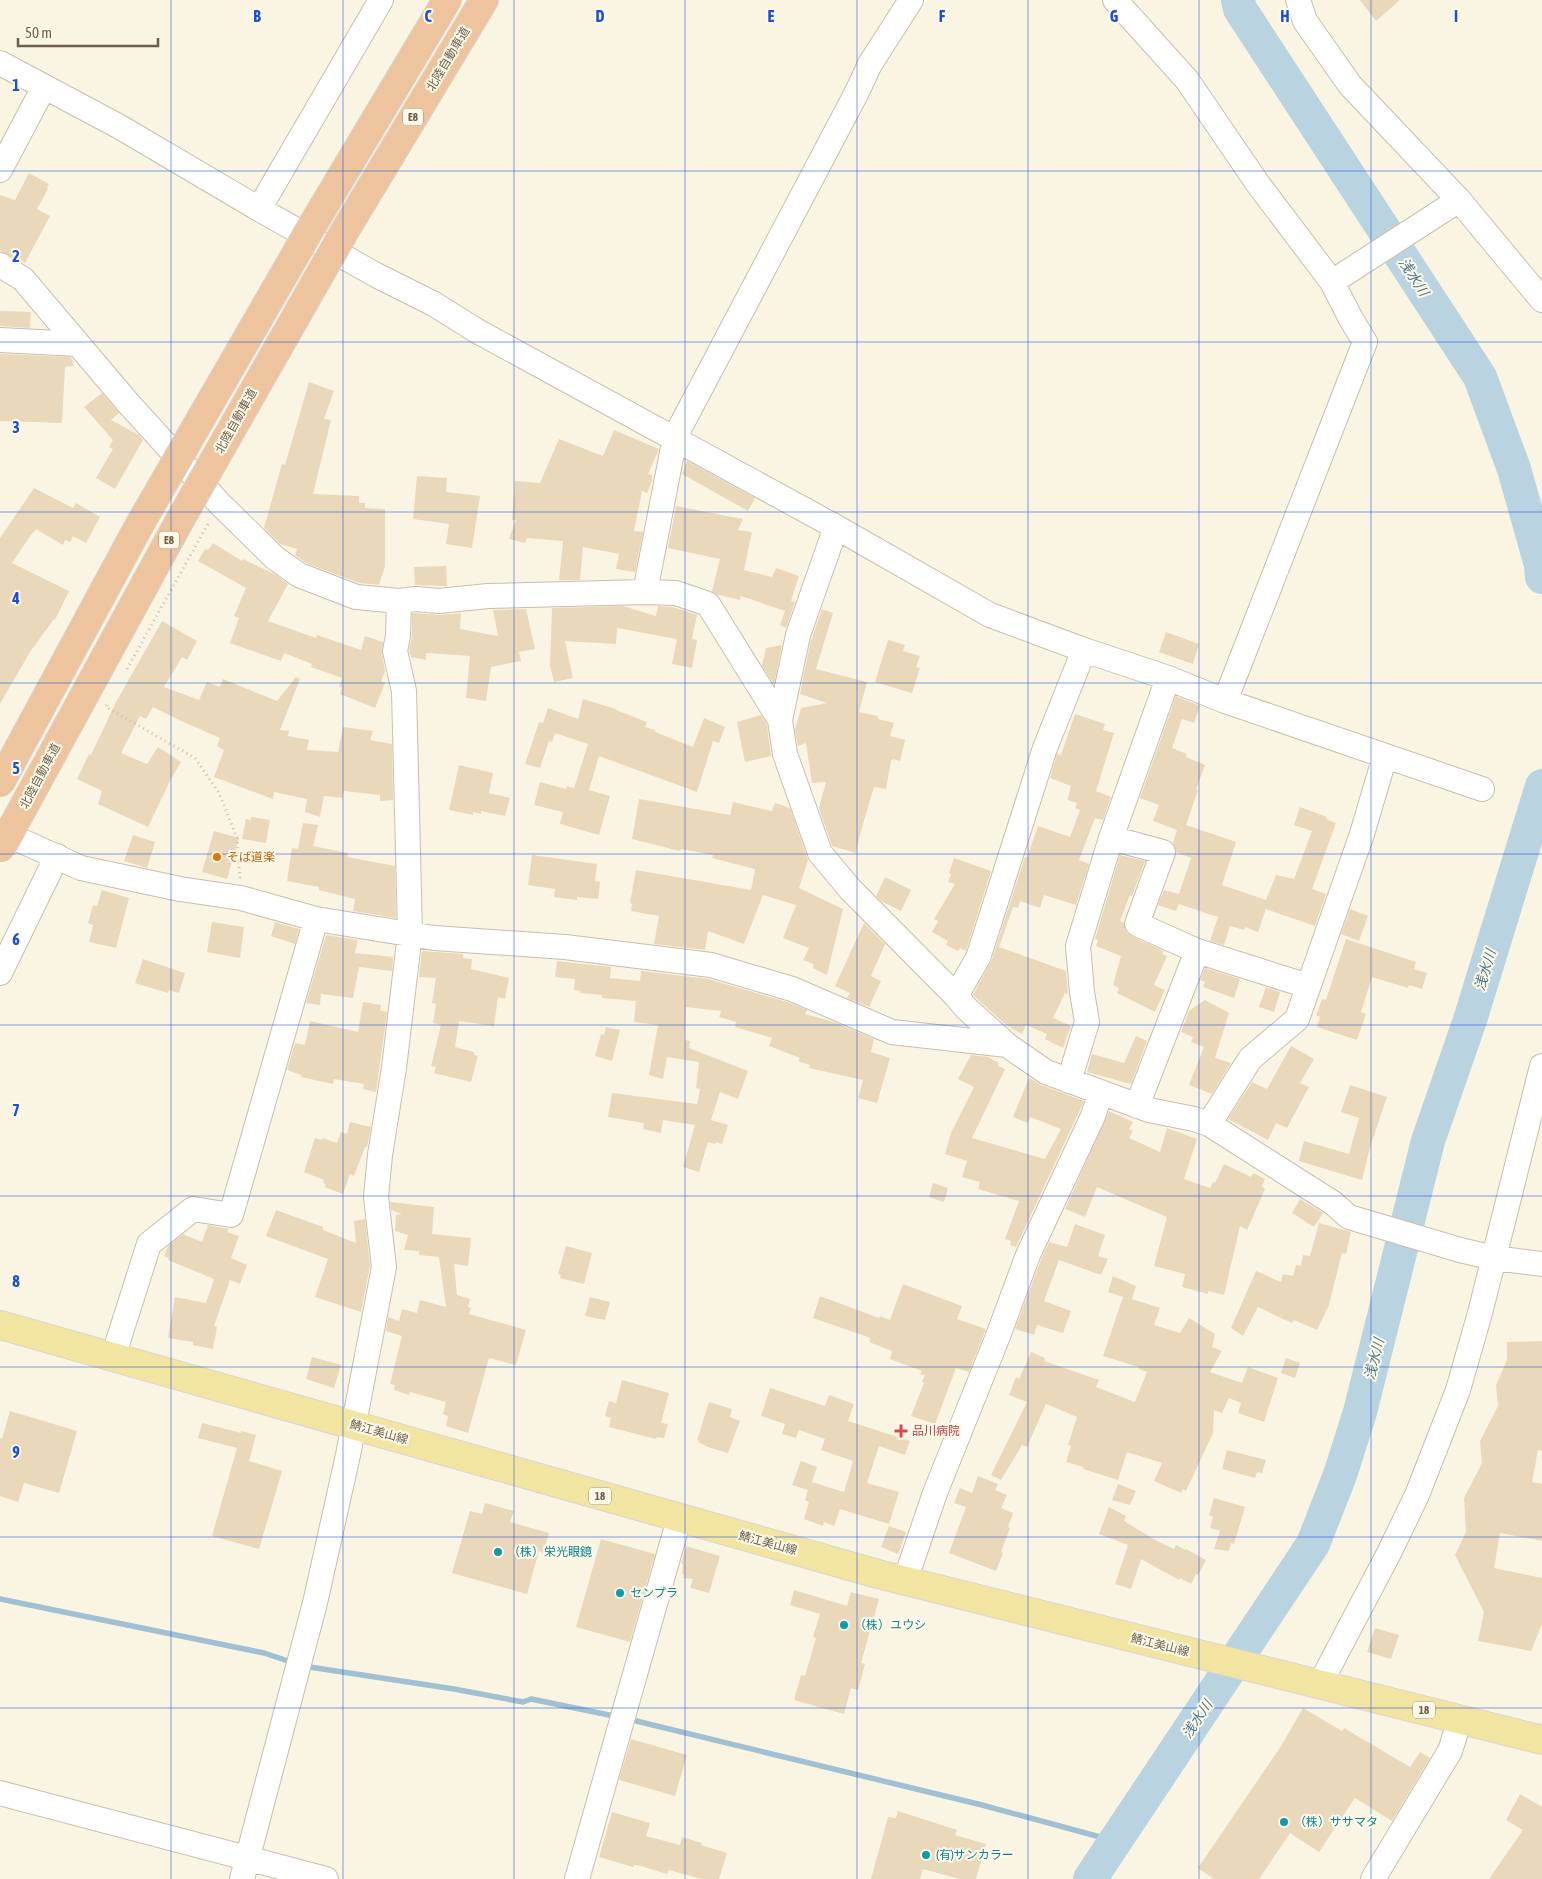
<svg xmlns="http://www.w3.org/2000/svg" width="1542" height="1879" font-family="'Asap Condensed','Noto Sans JP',sans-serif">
	<rect width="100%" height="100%" fill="#faf5e3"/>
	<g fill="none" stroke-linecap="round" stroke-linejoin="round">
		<path stroke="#a1c0d1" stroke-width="5.5" d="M0,1599L264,1653L294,1663
			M303,1666L454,1689L523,1702L531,1699L619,1717
			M628,1719L982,1805L1115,1841"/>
		<path stroke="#bad3e1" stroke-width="34" d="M1238,0L1240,9L1480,377L1514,469L1541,565L1542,577
			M1090,1879L1313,1544L1340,1475L1360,1412L1428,1141L1470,1020L1542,786"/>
	</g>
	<path fill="#ead8bb" d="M1360,0H1400L1376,21Z
		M29,173L49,184L47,188L48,189L37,209L50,216L25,263L0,251V195L15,200Z
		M0,311L31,312L30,328L0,326Z
		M0,354L71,357L74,366L65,367L62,423L0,421Z
		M309,382L334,391L324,419L331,420L313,494L359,496V503H365V508L385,509V566L379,585L359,583L306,563L295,555L297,549L280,544L264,528L282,464L285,465Z
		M102,393L119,413L111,420L139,435L143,440L115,489L96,478L113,449L109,447L113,440L84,407Z
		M614,430L659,449L648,474L652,475V481L647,493L642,491L634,531L643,532L635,572L616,569L619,554L583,547L580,580H559L563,541L527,538L525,543L509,539L516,520H512L515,481L540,483L559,439L603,456Z
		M687,461L755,498L748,511L682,474Z
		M417,476L447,478L446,492L480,496L472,548L446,544L449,524L413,519Z
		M34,488L73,508L76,503L100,517L86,543L73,536L70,542L65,540L63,545L36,529L34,532H33L12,563L69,591L55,620L54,619L30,652L0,704V538Z
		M676,506L743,519L738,530L752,532L744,570L772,577L776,568L799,576L791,601L795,602L786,628L780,625L785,611L741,596L740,600L716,594L712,591L720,559L668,548Z
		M213,543L242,561L243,559L276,575L288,584L268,621L316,638L317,635L361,650L365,636L383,642L382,654L385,671L381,681L385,683L375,708L340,694L342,688L339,686L342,678L311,667L312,664L284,653L281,661L230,643L239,618L234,616L246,588L198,561L205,549L208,550Z
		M446,566L447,586L415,585L414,567Z
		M623,606L656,616L658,606L673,607L697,615L692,639L697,640L692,668L672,664L677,639L617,628L616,644L565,641L573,678L554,682L550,666L552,608Z
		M526,609L535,649L519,652L521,661L491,667L486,701L466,698L470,656L426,653V660L411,657L409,651L412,637V613L440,615L461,613L460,629L498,636L493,610Z
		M822,609L833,613L816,669L867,682L859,712L878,716V719L894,723L890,736L905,740L900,761L893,759L891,761L886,789L874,787L860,834L856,853L832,846L819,808L826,782L812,783L806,743L798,746L795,730L801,708L827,703L800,694L811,639H813L812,638Z
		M162,621L197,641L187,660L182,657L164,687L199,700L207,682L220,687L223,679L277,701L296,677L300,679L280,730L289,731L288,736L309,740L307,750L338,752L343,727L373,731L370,740L392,744L393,800L380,801V795L344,791L343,798L324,796L320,817L305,812L307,799L274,792L273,799L214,777L224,750L217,746L220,738L179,720L153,707L146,719L140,716L121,753L147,764L158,747L181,762L171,779L148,827L98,804L102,791L77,779L89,754L91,755L116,702Z
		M1166,632L1199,644L1193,664L1159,652Z
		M888,640L905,645L903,651L920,656L916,667L920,668L912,693L875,682Z
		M782,645L774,684L762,666L766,648Z
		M1176,696L1200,706L1194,723L1182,719L1172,748L1187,754L1186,757L1205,765L1196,790H1198L1186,825L1236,842L1222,885L1266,900L1276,875L1294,879L1312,831L1294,825L1300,807L1327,817L1326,819L1336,823L1312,889L1326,894L1315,926L1266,909L1258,932L1245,927L1244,930L1230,926L1224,945L1210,941L1218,917L1179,904L1176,911L1158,905L1164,890L1179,894L1191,858L1176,852L1173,842L1177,830L1153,821L1159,805L1140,798Z
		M583,699L616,709V710L647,722L645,727L655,730V732L693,747L704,718L725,727L719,743L713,741L697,792L599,756L589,790L610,796L599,835L560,824L563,812L534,805L540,782L566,789L567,786L574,788L588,744L555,733L552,742L549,741L540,768L525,764L539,722L543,723L548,708L578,719Z
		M1075,714L1105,724L1103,730L1114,733L1096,791L1111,797L1103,820L1095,818L1079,860L1089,864L1076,905L1044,895L1040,908L1020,901L1018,908L1013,907L999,947L1066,971L1068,994L1065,993L1053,1018L1071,1026L1063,1048L1045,1039L1047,1034L1026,1025L1022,1034L1006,1025L973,995L991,962L1025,857H1027L1038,826L1070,837L1080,810L1075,808L1077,803L1068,800V797L1071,786L1050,778L1057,754L1061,755Z
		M761,715L767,725L771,756L745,762L737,722Z
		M459,765L493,773L489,793L510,798L505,816L481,811V814L473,812V815L449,810Z
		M639,799L730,815L733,802L772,811L775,803L790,808L808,860L799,888L843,909L827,975L813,968L814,964L803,960L809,948L783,938L796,905L763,895L744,944L708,931L705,950L654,944L659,916L631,911L632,904L630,903L636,870L751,890L755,869L712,858L713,855L681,849L680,851L632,839Z
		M251,817L270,820L266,843L242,839L246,819L251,820Z
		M303,823L318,825L313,846L348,853L347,857L395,866L396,918L353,911L355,899L319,890V887L287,881L292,848L298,849Z
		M214,831L239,838L227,879L202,872Z
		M133,835L155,842L147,868L124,861Z
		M532,855L597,864L595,881L600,882L598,899L577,897V900L554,897L555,889L528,885Z
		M1120,855L1145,861L1132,896L1130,895L1120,921L1124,923L1126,932L1131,936L1164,951L1162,954L1167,956L1154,985L1165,990L1155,1012L1117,993L1119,988L1113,985L1121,956L1096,946L1098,940L1095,939Z
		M954,858L991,871L966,951L960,948L958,951L946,945L948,941L932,932L938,921L934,919L955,884L948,882L951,874L949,873Z
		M885,877L911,890L901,911L881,901L876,896Z
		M102,890L129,898L116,948L89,942L93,925L88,923L93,905L97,906Z
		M1350,909L1368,916L1359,941L1341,934Z
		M212,922L244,927L240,958L207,952Z
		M275,922L299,929L295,944L271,936Z
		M864,923L885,944L871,976L881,981L869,1007L847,998L850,993L835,986Z
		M326,935L358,940L355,953L393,957L392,971L359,967L353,998L321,994L320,1005L306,1003Z
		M1346,939L1416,962L1414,969L1427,973L1422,989L1409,985L1408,988L1372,977L1361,1012L1366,1014L1357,1040L1317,1027L1320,1017L1316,1015L1322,999L1326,1000Z
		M422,951L463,954V958L472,959L471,969L509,978L505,999L498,997L494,1026L459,1021L455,1047L474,1052V1055L478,1056L471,1082L434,1073L436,1067L431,1066L441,1025L433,1023L436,1004L432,1003L436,978L419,977Z
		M143,959L185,973L179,993L169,990L168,993L135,983Z
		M557,961L611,967L610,978L640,981L641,971L708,979L787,1002L807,1010L805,1014L834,1022L874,1039L871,1052L890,1058L877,1103L858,1098L863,1080L809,1068L810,1065L798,1061L800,1058L769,1046L772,1038L735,1027L736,1022L719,1017L721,1011L686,1007L685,1040L690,1041L689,1048L748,1071L738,1099L720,1092L711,1120L728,1125L722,1144L716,1142L715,1144L708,1142L699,1172L683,1167L695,1125L663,1120L661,1133L643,1129L644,1123L608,1117L612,1093L697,1104L700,1089L696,1088L699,1062L667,1057L663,1079L649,1075L658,1025L634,1022L636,1001L602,998V995L580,993L581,991L574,990L575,979L555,977Z
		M1205,968L1240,979L1234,998L1203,987L1205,982L1200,980Z
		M1266,987L1280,992L1274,1012L1259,1007Z
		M1205,1000L1229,1013L1215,1058L1231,1063L1212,1094L1189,1085L1204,1047L1191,1042L1193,1037L1181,1032L1189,1011Z
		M363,1002L381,1005L380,1010L387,1012L376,1092L363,1089L364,1084L334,1079L333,1084L301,1077V1075L287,1070L295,1043L305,1045L310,1021L358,1032Z
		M606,1027L620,1030L612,1061L595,1056L601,1034L604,1035Z
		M1136,1036L1147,1041L1131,1084L1087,1072L1092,1054L1124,1063Z
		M1291,1046L1314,1059L1300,1083L1309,1087L1287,1128L1276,1123L1268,1140L1228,1119L1252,1082L1267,1089Z
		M971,1055L988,1057L999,1063L998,1066L1005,1069L972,1138L1045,1159L1061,1129L1030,1117L1028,1123L1013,1117L1029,1078L1041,1085L1084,1101L1016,1247L1010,1245L1011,1241L1005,1239L1019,1201L978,1189L980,1182L962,1177L967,1161L945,1154L951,1133L974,1087L958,1079Z
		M1350,1085L1387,1097L1370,1147L1362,1180L1299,1161L1304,1141L1349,1154L1359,1118L1341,1112Z
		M1109,1111L1133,1122L1129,1129L1133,1131L1129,1138L1160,1152L1167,1128L1197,1139L1184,1179L1210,1188L1213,1182L1215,1183L1224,1164L1251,1177L1253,1173L1265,1179L1262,1186L1265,1189L1247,1230L1240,1226L1224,1295L1208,1291V1294L1182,1287L1185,1274L1154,1266L1167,1217L1097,1187L1085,1217L1065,1209Z
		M350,1122L371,1127L367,1147H365L354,1176L350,1174L343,1194L324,1187L326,1184L323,1183L324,1180L304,1172L315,1138L322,1140L323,1138L337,1143L341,1132L347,1134Z
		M933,1183L948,1188L944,1202L929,1197Z
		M1300,1199L1323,1213L1314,1227L1292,1213Z
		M390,1202L434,1207L432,1234L471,1238L468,1266L454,1264L457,1295L470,1299L468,1307L471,1308L469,1314L526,1330L516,1365L489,1358L468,1433L446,1426L448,1416L443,1414L446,1402L410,1392L409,1395L394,1390L395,1385L390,1384L402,1336L386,1331L388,1317L399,1321L402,1309L417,1313L420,1300L446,1307L439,1257L419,1255V1251L404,1250L408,1235L395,1231L396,1215L402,1214L391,1210Z
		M276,1210L323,1227V1230L356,1243L354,1221L365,1219L370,1266L361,1312L315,1297L328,1259L266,1236Z
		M1319,1223L1351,1232L1346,1254L1342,1253L1329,1305L1317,1330L1294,1320L1292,1323L1258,1307L1243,1336L1231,1328L1256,1271L1281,1282L1283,1274L1293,1276L1296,1265L1301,1266L1303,1255L1310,1256Z
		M1075,1224L1105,1235L1098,1256L1108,1259L1101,1275L1059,1260L1044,1301L1071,1311L1063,1333L1037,1325L1034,1335L1015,1329L1041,1260L1049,1242L1067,1247Z
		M208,1225L229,1229L227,1232L239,1236L231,1258L247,1265L240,1284L230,1280L214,1326L217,1327L213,1349L193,1345V1342L168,1338L175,1297L206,1303L214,1279L168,1260L169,1258L164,1256L168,1246L183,1234L202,1242Z
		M566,1246L592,1253L584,1284L560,1278L561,1275L558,1274Z
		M1113,1276L1136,1286L1132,1299L1160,1308L1154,1325L1180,1333L1189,1318L1215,1334L1212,1347L1222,1351L1210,1372L1242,1383L1248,1367L1278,1378L1264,1422L1238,1413L1241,1403L1229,1398L1222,1413L1214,1410L1213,1433L1186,1491L1183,1489L1181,1493L1154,1481L1162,1463L1127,1452L1118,1480L1083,1469V1467L1066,1462L1071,1446L1068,1445L1077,1417L1046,1404L1027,1447L1022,1445L1001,1480L991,1475L1027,1402L1009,1395L1016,1377L1019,1379L1031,1352L1045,1358L1044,1361L1099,1380L1096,1387L1135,1402L1147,1372L1139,1369V1367L1103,1356L1123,1297L1108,1292Z
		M903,1284L962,1306L957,1319L986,1329L969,1372L956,1368L935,1424L911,1416L924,1383L922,1382L925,1375L920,1374L922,1371L890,1359L892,1351L869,1342L871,1338L813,1318L820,1296L879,1318L880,1316L890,1320Z
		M590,1297L610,1302L605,1320L585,1316Z
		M1542,1341V1451L1538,1450L1532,1482L1542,1484V1541L1500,1533L1494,1568L1542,1578V1624L1531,1651L1478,1641L1484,1612L1455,1555L1466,1532L1464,1498L1482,1463L1480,1441L1498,1406L1496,1385L1507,1360V1342Z
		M312,1357L341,1365L334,1388L306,1379Z
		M1286,1358L1300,1363L1295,1378L1281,1373Z
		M622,1380L669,1393L661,1423L668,1424L664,1438L657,1437L656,1439L609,1427L611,1418L605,1416L609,1401L616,1403Z
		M770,1388L825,1406L829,1395L854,1404L848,1421L910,1441L905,1455L879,1446L867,1483L899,1492L889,1524L840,1509L834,1526L824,1522L823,1526L804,1519L809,1502L805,1500L808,1490L792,1485L801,1461L817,1467L812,1482L844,1492L853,1461L821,1450L825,1439L799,1430L796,1438L782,1434L785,1424L761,1416Z
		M709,1402L732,1409L730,1417L740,1421L728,1453L708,1447L698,1442L699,1440H697Z
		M10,1411L77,1431L59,1493L24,1483L18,1502L0,1496V1438L2,1439Z
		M202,1423L241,1433V1431L256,1435L249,1461L282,1471L259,1549L212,1536L237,1448L198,1438Z
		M1227,1450L1266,1460L1262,1473L1257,1472L1255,1478L1222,1469Z
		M978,1476L998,1484L995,1490L1007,1495L1001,1508L1013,1513L1008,1527L1010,1528L1001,1552L1003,1553L996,1571L949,1553L966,1507L954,1503L960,1488L972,1493Z
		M1118,1484L1136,1491L1130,1505L1112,1500Z
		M1214,1498L1245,1507L1234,1544L1231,1543L1229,1551L1214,1549L1220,1531L1210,1528L1213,1517L1209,1515Z
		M485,1503L514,1511L510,1522L549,1533L543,1553L539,1551L527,1594L452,1573L470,1511L482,1514Z
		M1109,1507L1126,1516L1124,1521L1159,1542L1174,1549L1176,1545L1185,1550L1186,1549L1206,1560L1198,1575L1196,1574L1191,1584L1180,1578L1179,1580L1141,1559L1131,1589L1115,1584L1128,1545L1099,1534Z
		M889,1526L906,1532L898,1554L881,1547Z
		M601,1539L655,1554L630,1642L576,1627Z
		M686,1546L720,1556L709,1593L690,1588L693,1579L683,1578L684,1575L682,1574L683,1564H681Z
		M794,1590L847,1606L851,1592L879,1599L861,1663L865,1664L858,1690L851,1688L844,1714L794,1700L801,1675L805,1676L816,1638L813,1637L820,1614L790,1605Z
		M1375,1628L1399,1635L1391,1659L1367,1652Z
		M1303,1708L1342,1731L1344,1728L1410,1767L1420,1752L1430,1758L1392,1821L1355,1798L1319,1852L1290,1833L1259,1879H1214L1198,1868L1281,1746Z
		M631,1739L687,1755L675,1796L619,1780Z
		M1520,1794L1542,1807V1879H1489L1523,1830L1506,1820Z
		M898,1811L957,1830L955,1835L986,1844L976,1879H960L923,1869L920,1879H871L888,1817L896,1818Z
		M612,1812L650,1823L646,1836L680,1845L682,1837L702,1843L701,1845L727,1853L719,1879H702L669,1870L667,1874L638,1865H634L633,1867L599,1857Z"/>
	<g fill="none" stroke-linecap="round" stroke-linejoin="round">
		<defs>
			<path id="minor" d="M1115,0L1187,80L1258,184L1332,282L1351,319L1365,342L1225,701
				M1298,0L1305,21L1350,85L1459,200L1542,300
				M0,63L120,127L259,209L376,275L434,304L477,331L836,527L990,615L1084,650L1168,678L1225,701L1482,789
				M0,170L44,87
				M259,209L381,0
				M0,265L23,279L128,403L220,504L275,558L299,575L356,597L399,601L416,599L439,601L488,596L645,592L676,593L708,604L780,720L785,754L820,853L850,889L956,996L966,1008L1007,1045L1046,1072L1149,1110L1194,1119L1209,1124L1333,1203L1349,1217L1460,1250L1494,1258L1542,1264
				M1332,282L1459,200
				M0,340L78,344
				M645,592L675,437L857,92L870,64L911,0
				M780,720L798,635L836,527
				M0,831L81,868L180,889L241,898L316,919L434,938L565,947L711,965L792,989L892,1032L1007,1045
				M1111,838L1163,852L1137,924L1197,951L1308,986
				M0,973L57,856
				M956,996L978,958L1045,748L1084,650
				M1069,1081L1087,1022L1082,992L1078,946L1111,838L1168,678
				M1137,1106L1197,951
				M1209,1124L1250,1059L1297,1019L1362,834L1385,756
				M113,1357L149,1244L193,1209L231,1215L316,919
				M905,1581L935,1493L998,1336L1028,1255L1093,1116L1101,1092
				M1320,1684L1389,1553L1417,1495L1458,1390L1480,1313L1542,1066
				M0,1793L326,1879
				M242,1879L315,1603L348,1455L384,1267L376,1197L380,1155L394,1068L410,933L404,691L395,651L398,636L399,601
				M577,1879L679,1519
				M1373,1879L1450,1751L1460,1719"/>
			<path id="major" d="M0,1325L878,1574L1542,1740"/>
			<path id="highway" d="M316,219L447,0
				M343,234L484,0"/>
		</defs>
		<use href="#minor" stroke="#c9beab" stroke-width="26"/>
		<use href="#major" stroke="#dad5d0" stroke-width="30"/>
		<use href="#highway" stroke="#dad5d0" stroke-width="30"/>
		<path stroke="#d0bda1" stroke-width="3" stroke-dasharray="1 4" stroke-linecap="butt" d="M127,669L209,522
			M107,705L106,707L195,758L219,793L237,838L240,879"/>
		<use href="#minor" stroke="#fff" stroke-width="24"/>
		<use href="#major" stroke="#f2e5a1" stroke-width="28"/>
		<use href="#highway" stroke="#eec49f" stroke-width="28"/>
		<defs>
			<path id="highway-bridge" d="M0,783L140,524L316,219
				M1,848L180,520L343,234"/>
		</defs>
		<use href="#highway-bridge" stroke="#dad5d0" stroke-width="30" stroke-linecap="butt"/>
		<use href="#highway-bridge" stroke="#eec49f" stroke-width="28"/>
	</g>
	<path fill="none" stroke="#1d4ed8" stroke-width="1" stroke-opacity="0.55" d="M171,0V1879M343,0V1879M514,0V1879M685,0V1879M857,0V1879M1028,0V1879M1199,0V1879M1371,0V1879M0,171H1542M0,342H1542M0,512H1542M0,683H1542M0,854H1542M0,1025H1542M0,1196H1542M0,1367H1542M0,1537H1542M0,1708H1542"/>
	<circle fill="#e8710a" stroke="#fdf9e9" stroke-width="2" cx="217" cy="857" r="5"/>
	<path fill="#e0444e" stroke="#fdf9e9" stroke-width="2" d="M898.5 1423.5h5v5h5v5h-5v5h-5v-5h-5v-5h5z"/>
	<g fill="#0f9aa8" stroke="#fdf9e9" stroke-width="2">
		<circle cx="498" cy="1552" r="5"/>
		<circle cx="620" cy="1593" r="5"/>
		<circle cx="844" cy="1625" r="5"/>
		<circle cx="1284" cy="1822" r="5"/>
		<circle cx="926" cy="1855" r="5"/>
	</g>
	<g text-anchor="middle" stroke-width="4" stroke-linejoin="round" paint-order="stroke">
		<g fill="#fdf9e9" stroke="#9a8d7b" stroke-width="1">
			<rect x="403" y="108.5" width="20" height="17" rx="4"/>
			<rect x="159" y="531.5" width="20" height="17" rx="4"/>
			<rect x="589" y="1487.5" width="22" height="17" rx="4"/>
			<rect x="1413" y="1701.5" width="22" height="17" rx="4"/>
		</g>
		<g font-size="11" font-weight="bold" fill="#6f5f4c">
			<text x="413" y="121">E8</text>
			<text x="169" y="544">E8</text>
			<text x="600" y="1500">18</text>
			<text x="1424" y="1714">18</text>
		</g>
		<g font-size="12" fill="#6f5f4c" stroke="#fdf9e9">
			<text transform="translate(448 59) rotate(-59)" y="4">北陸自動車道</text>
			<text transform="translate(236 421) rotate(-61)" y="4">北陸自動車道</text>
			<text transform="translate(40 776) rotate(-62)" y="4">北陸自動車道</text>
			<text transform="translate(379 1432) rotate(16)" y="4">鯖江美山線</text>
			<text transform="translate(768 1543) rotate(15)" y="4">鯖江美山線</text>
			<text transform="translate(1160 1645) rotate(14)" y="4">鯖江美山線</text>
		</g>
		<g font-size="12" fill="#c56008" stroke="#fdf9e9" text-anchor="start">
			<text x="227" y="861">そば道楽</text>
		</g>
		<g font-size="12" fill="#be3a42" stroke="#fdf9e9" text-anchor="start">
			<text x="912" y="1435">品川病院</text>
		</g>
		<g font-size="12" fill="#0d838f" stroke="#fdf9e9" text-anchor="start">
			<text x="508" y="1556">（株）栄光眼鏡</text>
			<text x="630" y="1597">センプラ</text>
			<text x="854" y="1629">（株）ユウシ</text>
			<text x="1294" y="1826">（株）ササマタ</text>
			<text x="936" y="1859">(有)サンカラー</text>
		</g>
		<g font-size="14" font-style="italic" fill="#4f768d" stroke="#fdf9e9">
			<text transform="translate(1414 277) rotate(57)" y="5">浅水川</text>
			<text transform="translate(1485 970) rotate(-73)" y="5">浅水川</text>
			<text transform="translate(1374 1359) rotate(-76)" y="5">浅水川</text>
			<text transform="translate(1197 1719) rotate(-56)" y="5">浅水川</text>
		</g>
	</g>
	<g font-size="16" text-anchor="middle" font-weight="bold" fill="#1d4ed8" stroke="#fdf9e9" stroke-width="4" stroke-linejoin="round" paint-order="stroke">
		<text x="257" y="22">B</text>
		<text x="428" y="22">C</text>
		<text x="600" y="22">D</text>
		<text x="771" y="22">E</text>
		<text x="942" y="22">F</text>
		<text x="1114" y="22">G</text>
		<text x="1285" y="22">H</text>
		<text x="1456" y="22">I</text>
		<text x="16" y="91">1</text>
		<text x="16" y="262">2</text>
		<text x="16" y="433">3</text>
		<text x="16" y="604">4</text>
		<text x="16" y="774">5</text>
		<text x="16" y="945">6</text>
		<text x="16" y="1116">7</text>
		<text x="16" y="1287">8</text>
		<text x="16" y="1458">9</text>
	</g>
	<path d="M18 38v8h140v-8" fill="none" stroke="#6f5f4c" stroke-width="2.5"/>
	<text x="25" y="38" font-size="15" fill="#6f5f4c" stroke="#fdf9e9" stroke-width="4" paint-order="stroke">50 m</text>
</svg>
